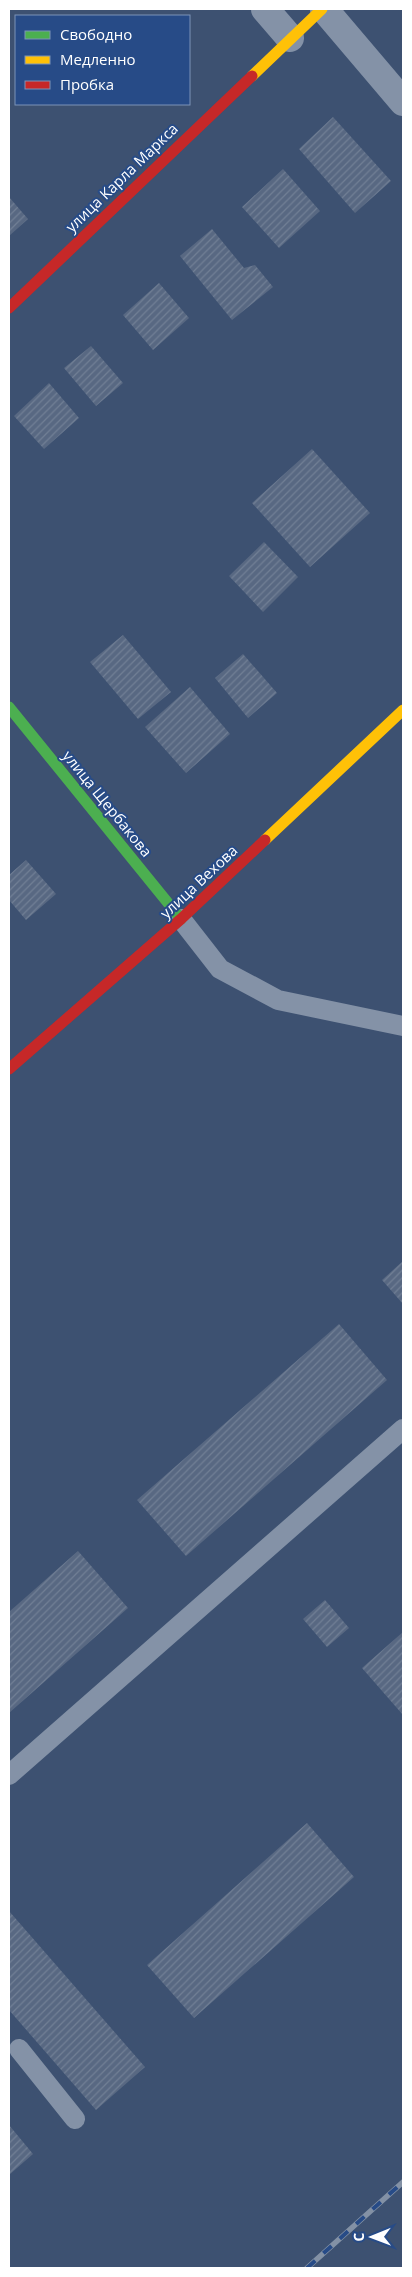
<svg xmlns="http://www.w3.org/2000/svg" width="412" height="2277" font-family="'Open Sans',sans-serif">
	<defs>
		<pattern id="building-hatch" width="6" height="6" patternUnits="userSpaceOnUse" patternTransform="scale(1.25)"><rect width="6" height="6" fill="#586882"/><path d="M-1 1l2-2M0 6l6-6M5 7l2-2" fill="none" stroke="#717f95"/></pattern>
	</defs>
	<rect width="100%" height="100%" fill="#3d5171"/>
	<path fill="url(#building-hatch)" d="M333,117L391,181L355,213L299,149Z
		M283,169L320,211L279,248L242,207Z
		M9,197L28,219L9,236Z
		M212,229L244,268L255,265L273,287L232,320L180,256Z
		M159,283L189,318L153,350L123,315Z
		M91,346L123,383L96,406L64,368Z
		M49,383L79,418L44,449L14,416Z
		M312,449L370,513L310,567L252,503Z
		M264,542L298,577L263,612L229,576Z
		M123,635L171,692L138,719L90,662Z
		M243,654L277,693L248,718L215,678Z
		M190,687L230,734L186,773L145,727Z
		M26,860L56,894L26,920L9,900V875Z
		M403,1261V1304L382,1280Z
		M339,1324L387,1380L186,1556L137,1500Z
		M78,1551L128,1608L9,1713V1612Z
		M325,1600L349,1628L327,1647L303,1619Z
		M403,1632V1715L362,1668Z
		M307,1823L354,1877L194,2018L147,1965Z
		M9,1911L145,2067L96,2110L9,2010Z
		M9,2125L33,2154L9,2175Z"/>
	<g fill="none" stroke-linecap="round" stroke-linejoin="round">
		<path stroke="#8492a7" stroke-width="20" d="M181,919L220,969L278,1000L403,1026
			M9,1775L403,1429
			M19,2049L75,2119"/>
		<path stroke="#8492a7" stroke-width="28" d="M265,9L290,38
			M324,9L403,102"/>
		<path stroke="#4caf50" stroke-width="11" d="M9,707L181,919"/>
		<path stroke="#ffc107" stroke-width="11" d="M252,76L322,9
			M265,840L403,710"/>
		<path stroke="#c62828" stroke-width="11" d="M9,308L252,76
			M9,1069L181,919L265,840"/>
		<defs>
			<path id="rail" d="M307,2268L403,2182"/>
		</defs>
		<use href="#rail" stroke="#8391a5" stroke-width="5.5"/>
		<use href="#rail" stroke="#274b87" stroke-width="4" stroke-dasharray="11" stroke-linecap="butt"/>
	</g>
	<g text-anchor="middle" stroke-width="4" stroke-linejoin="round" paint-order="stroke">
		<g font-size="15" fill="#fff" stroke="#274b87">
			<text transform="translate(122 178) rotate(-44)" y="5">улица Карла Маркса</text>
			<text transform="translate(107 804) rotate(51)" y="5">улица Щербакова</text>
			<text transform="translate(199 882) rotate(-43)" y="5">улица Вехова</text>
		</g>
	</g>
	<rect width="412" height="2277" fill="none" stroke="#ffffff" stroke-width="20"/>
	<rect x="15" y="15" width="175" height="90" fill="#274b87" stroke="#7d93b7"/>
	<rect x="25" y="31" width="25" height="8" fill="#4caf50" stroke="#7d93b7"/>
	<text x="60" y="40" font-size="15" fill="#ffffff">Свободно</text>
	<rect x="25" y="56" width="25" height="8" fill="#ffc107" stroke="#7d93b7"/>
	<text x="60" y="65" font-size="15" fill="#ffffff">Медленно</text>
	<rect x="25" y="81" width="25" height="8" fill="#c62828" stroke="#7d93b7"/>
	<text x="60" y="90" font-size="15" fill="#ffffff">Пробка</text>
	<g transform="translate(372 2237) rotate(269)" stroke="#274b87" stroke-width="4" paint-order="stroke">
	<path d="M0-4L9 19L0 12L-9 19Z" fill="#ffffff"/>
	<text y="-8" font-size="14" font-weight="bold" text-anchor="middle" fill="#ffffff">С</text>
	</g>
</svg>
